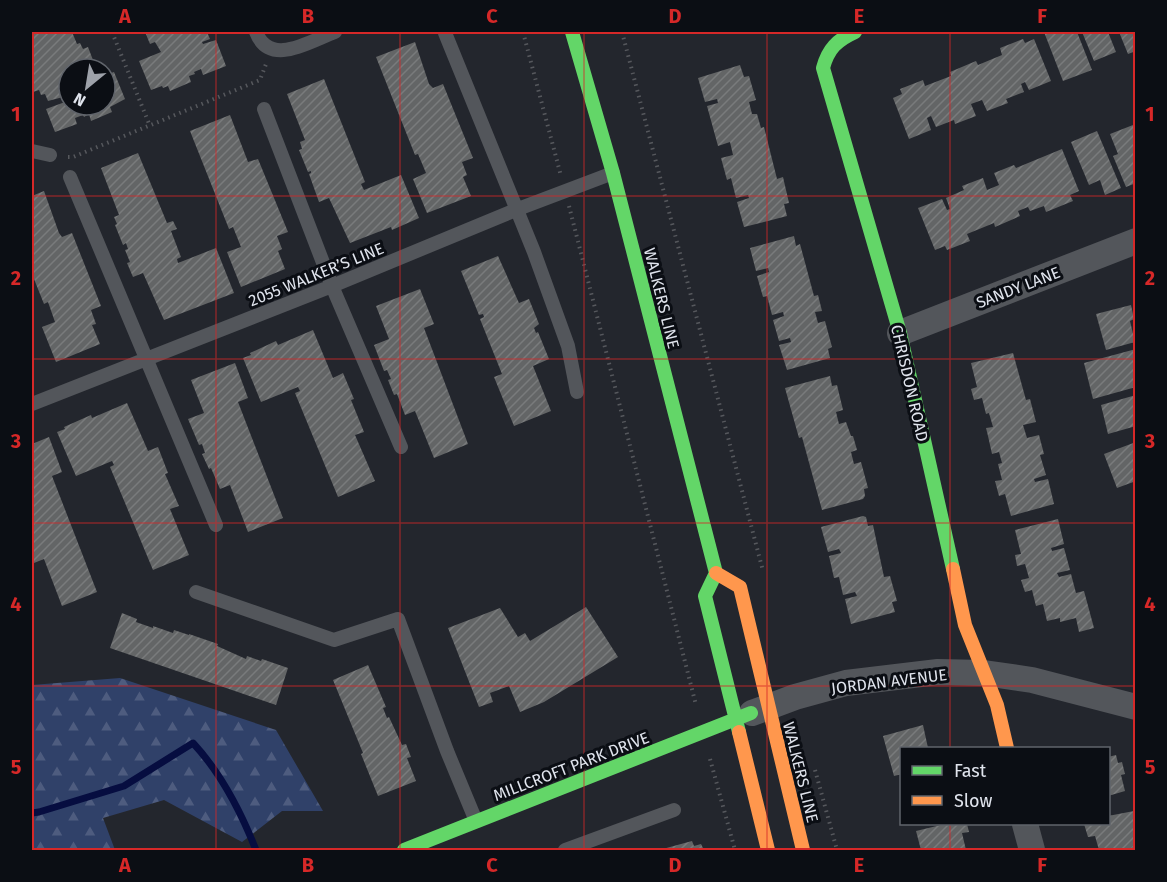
<svg xmlns="http://www.w3.org/2000/svg" width="1167" height="882" font-family="'Fira Sans',sans-serif">
	<defs>
		<pattern id="forest-firs" width="22" height="20" patternUnits="userSpaceOnUse" patternTransform="scale(1.5)"><rect width="22" height="20" fill="#304169"/><path d="M5 1l3.5 6h-7zM16 11l3.5 6h-7z" fill="#4e5c7f"/></pattern>
		<pattern id="building-hatch" width="6" height="6" patternUnits="userSpaceOnUse" patternTransform="scale(1.5)"><rect width="6" height="6" fill="#636566"/><path d="M-1 1l2-2M0 6l6-6M5 7l2-2" fill="none" stroke="#797b7c"/></pattern>
	</defs>
	<rect width="100%" height="100%" fill="#23262d"/>
	<path fill="url(#forest-firs)" d="M120,678L276,730L323,811H282L242,842L164,800L103,818L115,850H32V685Z"/>
	<g fill="none" stroke-linecap="round" stroke-linejoin="round">
		<path stroke="#060d40" stroke-width="7" d="M32,813L39,812L124,786L193,743C221,773 241,812 256,850"/>
	</g>
	<path fill="url(#building-hatch)" d="M32,32H72L77,44L80,43L83,49L88,47L96,68L69,69V105H105V75L114,72L125,99L110,107L112,112L91,121L89,114L84,117L83,115L75,118L77,124L55,132L46,109L65,102L63,97L48,101L45,94L41,95L39,90L33,92Z
		M145,32H207L210,39L202,42L203,44L216,40L226,66L203,75L201,69L194,72L195,74L189,76L191,82L170,91L168,86L163,88L162,86L151,90L139,61L161,52L155,42L150,44Z
		M1044,32H1077L1092,70L1063,81Z
		M1082,32H1108L1116,52L1094,61Z
		M1119,32H1136V51L1128,54Z
		M1023,39L1025,43L1034,39L1051,81L1029,90L1025,82L1021,84L1024,92L1006,99L1008,103L987,111L982,100L971,104L976,116L955,124L954,120L936,127L931,116L927,118L931,130L909,139L893,98L902,94L900,89L923,80L925,86L951,76L950,72L976,61L978,65L1002,55L1000,48Z
		M415,42L429,84L433,88L443,84L473,158L462,162L467,175L463,177L471,196L427,213L413,179L426,173L418,154L415,155L376,57Z
		M740,65L744,77L749,76L756,100L749,102L752,114H757L761,128L764,127L777,179L783,177L789,203L784,204L787,216L744,227L737,202L749,198L748,195L736,198L731,178L727,180L721,158L733,155L730,142L718,146L707,106L718,103L717,99L705,102L698,78Z
		M324,79L365,182L361,184L364,190L401,175L419,218L392,230L391,227L350,243L329,198L319,202L309,174L311,173V171L308,172L299,150L302,149L300,142L305,140L287,94Z
		M230,115L248,162L258,159L288,232L277,236L282,249L278,251L285,269L241,287L227,252L241,247L233,227L229,229L190,131Z
		M1133,125L1136,132V183L1126,187L1113,156L1118,154L1110,134Z
		M1097,131L1121,188L1105,195L1100,180L1089,185L1071,142Z
		M1062,149L1079,191L1070,195L1073,201L1046,212L1044,206L1030,211L1028,207L1018,211L1020,216L995,227L994,223L967,234L970,241L947,250L945,246L935,250L918,208L942,199L947,210L950,209L946,198L964,190L962,186L983,178L987,190L999,185L994,173L1014,165L1016,168Z
		M138,153L167,223L173,221L177,229L171,231L181,257L177,259L178,263L216,248L234,293L164,320L143,273L133,277L127,263L130,262L125,250L128,249L126,243L123,245L115,225L117,224L114,217L119,215L101,168Z
		M44,191L59,233L62,237L72,233L101,306L91,310L96,324L92,325L100,344L56,362L42,327L55,322L48,302L44,304L32,274V196Z
		M794,236L796,246L800,244L814,296L818,295L822,311L815,312L818,323L825,321L832,347L828,349L830,358L787,370L779,345L791,342L790,338L779,341L773,320L784,316L783,312L772,315L767,296L763,297L757,276L769,272L768,268L756,271L750,248Z
		M498,256L519,303L529,299L539,324L534,328L536,333L538,332L549,359L533,366L551,411L514,426L494,377L502,374L480,319L484,317L483,314L479,315L461,271Z
		M420,289L434,324L424,328L468,444L434,458L415,411L405,415L397,394L394,395L388,380L391,379L387,370L384,371L374,345L389,339L376,306Z
		M1131,305L1134,319L1130,321L1135,342L1106,350L1096,314Z
		M313,330L333,378L343,373L354,399L351,400L364,432L355,435L375,481L338,497L295,393L300,391L298,387L261,402L243,358L251,355L250,353L276,341L278,345Z
		M1136,349V387L1093,399L1084,363Z
		M1013,353L1026,400L1030,399L1036,422L1023,425L1027,438L1039,435L1044,454L1040,455L1046,475L1034,479L1035,482L1048,479L1054,504L1011,516L1005,494L999,496L995,481L1002,480L998,464L1002,463L999,452L992,454L988,436L986,428L993,427L989,413L986,414L982,398L974,400L971,389L977,387L971,363Z
		M235,363L248,398L238,402L283,518L248,532L230,485L220,489L211,468L209,469L202,454L205,453L202,444L199,445L188,419L204,413L191,380Z
		M830,376L832,386L837,385L843,410L836,412L839,424L846,422L851,436H853L857,450L851,452L854,464L861,462L868,488L864,489L865,496L863,499L822,510L802,437L799,438L785,388Z
		M1136,395V426L1108,434L1101,405Z
		M127,403L148,451L158,447L168,473L165,474L179,506L170,509L189,555L153,570L110,467L114,465L112,461L76,476L57,432L65,429L64,427L91,415L92,418Z
		M49,437L62,472L52,476L97,592L62,606L44,559L34,563L32,558V444Z
		M1136,442V481L1117,488L1104,454Z
		M863,516L866,517L868,526L873,525L884,577L890,576L897,601L892,602L895,612L851,624L845,599L857,596L855,592L843,595L839,577L834,578L829,556L841,553L839,549L828,552L821,527Z
		M1058,519L1064,544L1051,548L1052,551L1064,548L1070,570L1057,573L1059,577L1071,574L1076,593L1084,591L1094,628L1079,632L1076,618L1060,622V618L1047,621L1043,604L1036,606L1032,590L1025,592L1021,580L1029,578L1025,564L1017,566L1015,555L1021,554L1015,530Z
		M586,607L618,657L544,702L520,712L509,686L490,693L493,702L479,707L448,628L500,608L518,637L525,633L530,641Z
		M122,613L137,619L136,622L153,628V626L173,633L174,630L189,635V634L218,644L217,646L246,659L247,656L261,661L262,659L288,668L276,705L110,648Z
		M368,665L386,707L383,708L387,718L389,717L402,745L406,744L411,757L407,758L416,781L378,796L361,754L363,753L333,680Z
		M923,725L928,748H902V774L894,776L883,736Z
		M1116,755L1118,763L1122,762L1125,774L1121,775L1125,791L1108,796V757Z
		M1134,811L1136,847L1123,850H1099L1095,836L1088,837L1084,824H1108V816Z
		M945,824H967L969,832L962,833L966,850H921L916,831Z
		M692,841L694,846L701,844L704,850H659Z"/>
	<g fill="none" stroke-linecap="round" stroke-linejoin="round">
		<path stroke="#56585d" stroke-width="4" stroke-dasharray="1.5 4.5" stroke-linecap="butt" d="M112,32L150,126
			M523,32L561,176
			M622,32L763,571
			M68,157H73L260,80L266,64
			M569,206L696,705
			M710,759L735,850
			M815,770L837,850"/>
		<path stroke="#53565b" stroke-width="14" d="M256,32C270,68 310,41 335,32
			M445,33L534,252L568,346L577,392
			M264,109L332,286L401,447
			M32,151L50,155
			M70,177L216,525
			M32,404L332,286L518,209L613,173
			M196,592L334,640L398,619L447,751L476,821
			M565,850L674,810"/>
		<path stroke="#53565b" stroke-width="26" d="M900,333L1136,241
			M752,713L795,697L846,683L938,672L984,673L1032,680L1136,707
			M1025,824L1032,850"/>
		<path stroke="#63d668" stroke-width="14" d="M572,32L613,173L716,573L705,596L739,732
			M855,32C837,40 828,49 823,68L900,333L953,569
			M404,850L751,713"/>
		<path stroke="#ff974d" stroke-width="14" d="M953,569L965,625L997,705L1007,748
			M716,573L740,587L803,850
			M739,732L768,850"/>
	</g>
	<path fill="none" stroke="#d62828" stroke-width="1.5" stroke-opacity="0.55" d="M216,32V850M400,32V850M584,32V850M767,32V850M950,32V748M32,196H1136M32,359H1136M32,523H1136M32,686H1136M950,824V850"/>
	<g text-anchor="middle" stroke-width="6" stroke-linejoin="round" paint-order="stroke">
		<g font-size="16" fill="#e0e4ed" stroke="#0b0e14">
			<text transform="translate(316 274) rotate(-22)" y="6">2055 WALKER’S LINE</text>
			<text transform="translate(1018 287) rotate(-21)" y="6">SANDY LANE</text>
			<text transform="translate(662 298) rotate(76)" y="6">WALKERS LINE</text>
			<text transform="translate(910 383) rotate(77)" y="6">CHRISDON ROAD</text>
			<text transform="translate(889 681) rotate(-7)" y="6">JORDAN AVENUE</text>
			<text transform="translate(571 766) rotate(-21)" y="6">MILLCROFT PARK DRIVE</text>
			<text transform="translate(801 772) rotate(76)" y="6">WALKERS LINE</text>
		</g>
	</g>
	<rect width="1167" height="882" fill="none" stroke="#0b0e14" stroke-width="66"/>
	<rect x="900" y="747" width="210" height="78" fill="#0b0e14" stroke="#60646b" stroke-width="1.5"/>
	<rect x="912" y="766" width="30" height="9" fill="#63d668" stroke="#60646b" stroke-width="1.5"/>
	<text x="954" y="777" font-size="18" fill="#e0e4ed">Fast</text>
	<rect x="912" y="796" width="30" height="9" fill="#ff974d" stroke="#60646b" stroke-width="1.5"/>
	<text x="954" y="807" font-size="18" fill="#e0e4ed">Slow</text>
	<g transform="translate(87 87) rotate(210)"><circle r="28" fill="#0b0e14" stroke="#60646b" stroke-width="1.5"/>
	<path d="M0-4.5L10 22L0 15L-10 22Z" fill="#9ea2aa"/>
	<text y="-9" font-size="16" font-weight="bold" text-anchor="middle" fill="#e0e4ed">N</text>
	</g>
	<rect x="33" y="33" width="1101" height="816" fill="none" stroke="#d62828" stroke-width="2"/>
	<g font-size="20" text-anchor="middle" font-weight="bold" fill="#d62828">
		<text x="125" y="23">A</text>
		<text x="308" y="23">B</text>
		<text x="492" y="23">C</text>
		<text x="675" y="23">D</text>
		<text x="859" y="23">E</text>
		<text x="1042" y="23">F</text>
		<text x="16" y="121">1</text>
		<text x="1150" y="121">1</text>
		<text x="16" y="285">2</text>
		<text x="1150" y="285">2</text>
		<text x="16" y="448">3</text>
		<text x="1150" y="448">3</text>
		<text x="16" y="611">4</text>
		<text x="1150" y="611">4</text>
		<text x="16" y="774">5</text>
		<text x="1150" y="774">5</text>
		<text x="125" y="872">A</text>
		<text x="308" y="872">B</text>
		<text x="492" y="872">C</text>
		<text x="675" y="872">D</text>
		<text x="859" y="872">E</text>
		<text x="1042" y="872">F</text>
	</g>
</svg>
